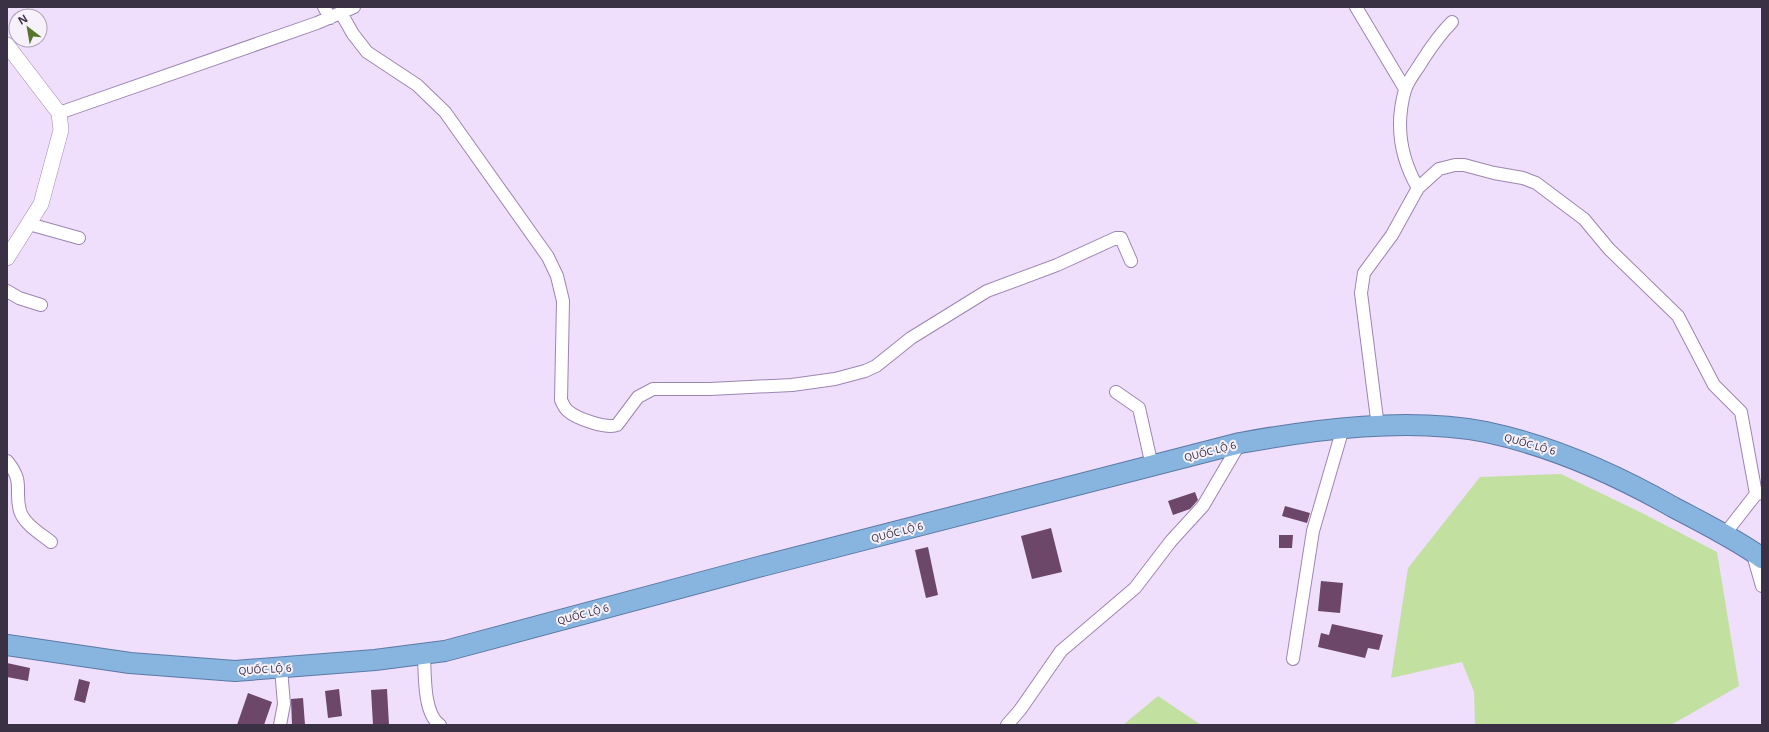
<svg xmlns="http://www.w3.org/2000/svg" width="1769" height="732" font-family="'Noto Sans',sans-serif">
	<rect width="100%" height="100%" fill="#efdffd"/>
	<path fill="#c2e0a0" d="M1561,474L1642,513L1717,552L1739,686L1671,725H1475L1474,692L1462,662L1391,678L1408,568L1480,477Z
		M1158,696L1201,725H1123Z"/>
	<path fill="#6c476a" d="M1195,492L1198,500L1190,509L1173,515L1168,501Z
		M1285,506L1310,513L1307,523L1282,516Z
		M1051,528L1062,572L1032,579L1021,536Z
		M1279,535H1293L1292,548H1279Z
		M928,547L938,595L926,598L915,550Z
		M1321,581L1343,583L1340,613L1318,611Z
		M1332,624L1383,635L1379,650L1368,648L1365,658L1318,647L1321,633L1329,635Z
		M7,663L30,668L28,681L7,677Z
		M79,679L90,682L85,703L74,700Z
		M339,689L342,716L328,718L325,691Z
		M387,689L389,725H373L371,690Z
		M248,693L272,702L264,725H237Z
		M303,698L305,725H292L291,699Z"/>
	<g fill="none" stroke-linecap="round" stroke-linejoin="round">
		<defs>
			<path id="minor" d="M324,7L330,18
				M1356,7L1405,89
				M341,13L353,34L367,52L417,85L445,112L548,257L557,276L563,301L561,400C563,404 564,408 568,411C577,419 607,429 617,425L638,397L653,389H710L792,385L835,379L865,371L876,366L911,338L987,291L1057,265L1116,238H1121L1131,261
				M59,113L317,23L354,7
				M1418,188C1400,157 1395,125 1405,90C1408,80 1417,70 1422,61C1431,47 1440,34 1452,22
				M29,224L79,238
				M7,291L19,298L41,305
				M1116,392L1139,408L1152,466
				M1378,427L1361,293L1364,273L1392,235L1418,188L1439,169L1455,165H1464L1494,173L1523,178L1536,183L1584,219L1609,249L1678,316L1714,385L1741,412L1756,494
				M7,461C25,483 14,489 20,511C24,524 41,534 51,542
				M1724,535L1756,494L1762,493
				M1752,551L1762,586
				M424,654C425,673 423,714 440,725
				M1293,659L1313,531L1343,428
				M280,725L284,704L281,669
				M1007,725L1020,710L1061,651L1135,588L1171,541L1203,506L1240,443"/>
			<path id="tertiary" d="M7,45L59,113L61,130L41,204L7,258"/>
			<path id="trunk" d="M7,645L130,663L235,671L375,660L445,651L762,566L1240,443C1317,429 1408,417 1486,432C1552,446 1615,474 1673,507C1703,523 1734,538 1762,558"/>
		</defs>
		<use href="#minor" stroke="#9d85b3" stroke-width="14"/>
		<use href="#tertiary" stroke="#9d85b3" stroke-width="16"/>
		<use href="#trunk" stroke="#5a7aa4" stroke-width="22"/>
		<use href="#minor" stroke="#fff" stroke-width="12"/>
		<use href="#tertiary" stroke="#fff" stroke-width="15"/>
		<use href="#trunk" stroke="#88b4e0" stroke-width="20"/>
	</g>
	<g text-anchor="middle" stroke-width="4" stroke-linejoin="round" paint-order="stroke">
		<g font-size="10" fill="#3b3144" stroke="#f6f1fb">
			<text transform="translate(1530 444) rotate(16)" y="4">QUỐC LỘ 6</text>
			<text transform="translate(1210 451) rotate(-14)" y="4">QUỐC LỘ 6</text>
			<text transform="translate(897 532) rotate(-14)" y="4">QUỐC LỘ 6</text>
			<text transform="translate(583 614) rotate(-15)" y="4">QUỐC LỘ 6</text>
			<text transform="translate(265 669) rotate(-3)" y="4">QUỐC LỘ 6</text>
		</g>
	</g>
	<rect width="1769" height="732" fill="none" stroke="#3b3144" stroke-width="16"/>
	<g transform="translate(28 28) rotate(329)"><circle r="19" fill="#f6f1fb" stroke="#aba4b2"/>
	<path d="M0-3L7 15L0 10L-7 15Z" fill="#57762c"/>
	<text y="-6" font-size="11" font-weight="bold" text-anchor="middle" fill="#3b3144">N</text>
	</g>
</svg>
